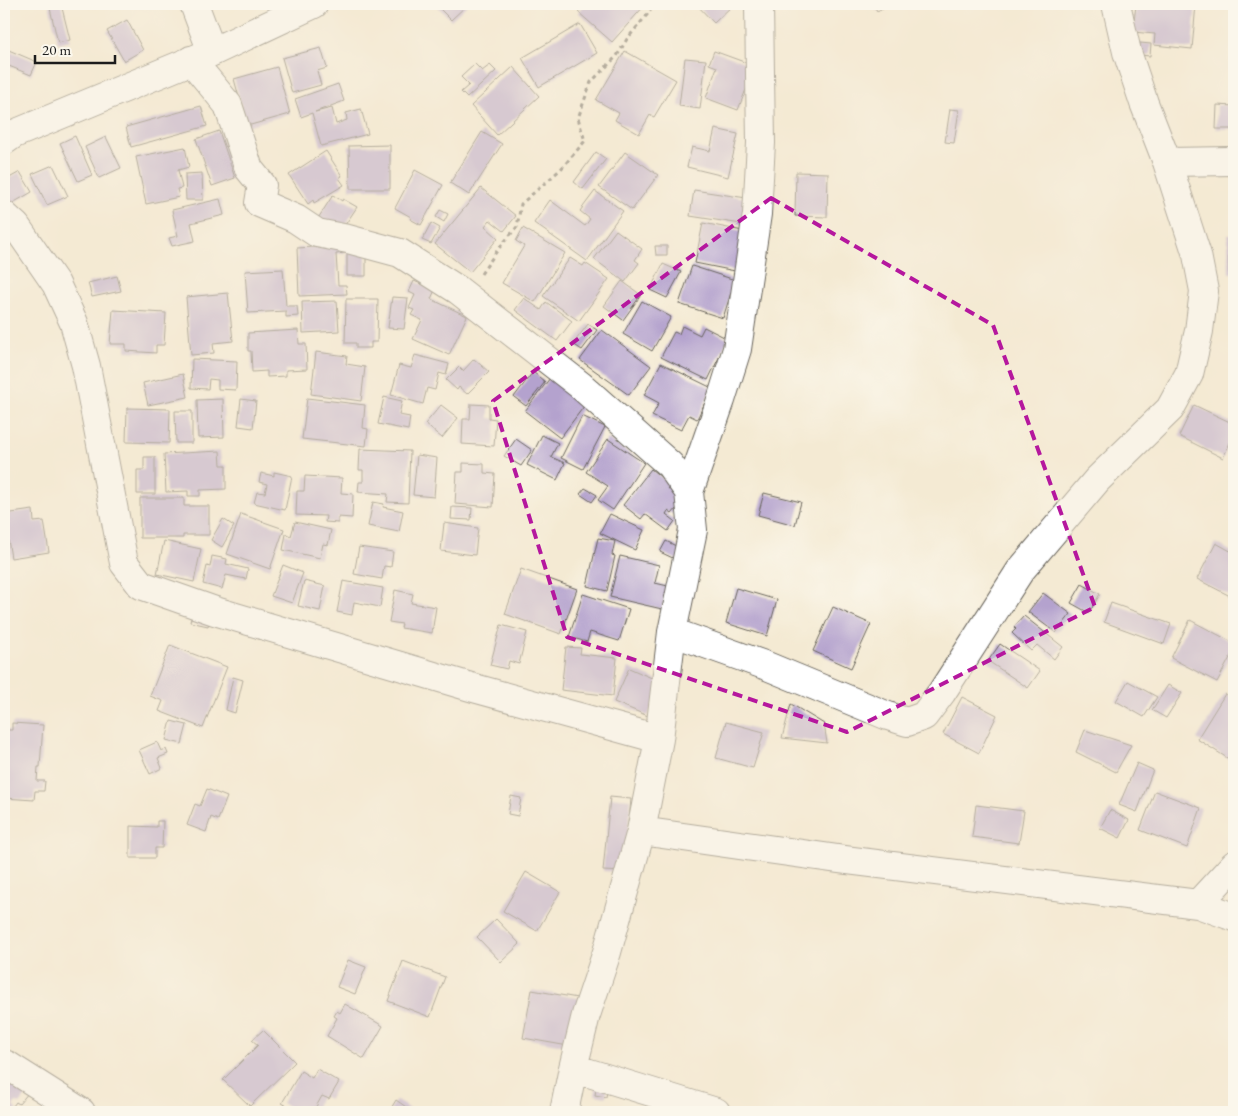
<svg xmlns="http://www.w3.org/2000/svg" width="1238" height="1116" font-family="'EB Garamond',serif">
	<rect width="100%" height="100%" fill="#fbf7ec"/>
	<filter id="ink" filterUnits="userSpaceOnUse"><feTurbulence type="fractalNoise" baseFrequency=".02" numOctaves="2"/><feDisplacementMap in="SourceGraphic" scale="10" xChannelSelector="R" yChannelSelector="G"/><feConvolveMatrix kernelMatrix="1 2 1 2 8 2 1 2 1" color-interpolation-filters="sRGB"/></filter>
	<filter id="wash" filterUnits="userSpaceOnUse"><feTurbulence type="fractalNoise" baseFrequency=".0096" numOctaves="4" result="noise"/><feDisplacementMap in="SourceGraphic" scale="20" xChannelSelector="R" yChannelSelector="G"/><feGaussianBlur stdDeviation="1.12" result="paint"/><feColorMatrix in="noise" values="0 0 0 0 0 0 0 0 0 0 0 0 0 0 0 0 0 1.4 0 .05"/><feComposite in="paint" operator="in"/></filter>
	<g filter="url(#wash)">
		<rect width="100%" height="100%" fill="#f4ead3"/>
		<g id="blocks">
			<path fill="#b4a2ce" d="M49,4H61L70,40L58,43Z
				M435,4H468L451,20Z
				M586,4H644L645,5L612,42L578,12Z
				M696,4H734L714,23Z
				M873,4H891L877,11Z
				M1136,4H1196L1192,49L1154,45L1155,34L1133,32Z
				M127,20L143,50L124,61L107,31Z
				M580,24L597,53L539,87L522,58Z
				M1140,43L1151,44L1150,56L1140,55Z
				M4,48L37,62L31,75L4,64Z
				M321,48L327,68L317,71L321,85L292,93L282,58Z
				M625,51L676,80L654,117L650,115L639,134L615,120L619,113L596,100Z
				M714,51L755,66L738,110L706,98L717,67L709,64Z
				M685,58L706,60L700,109L679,106Z
				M475,64L482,71L490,65L496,71L467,98L461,92L469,85L461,77Z
				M277,67L290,114L247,126L234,79Z
				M513,67L539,96L497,135L471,106Z
				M338,84L344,101L315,112L332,108L336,124L347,120L346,113L361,109L368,134L321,146L312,113L301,117L295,99Z
				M1217,105L1234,106V129H1216Z
				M201,106L207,126L131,147L126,127Z
				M950,109L959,110L954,143L945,142Z
				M715,129L738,134L728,177L687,167L692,147L710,151Z
				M219,131L235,178L212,186L196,139Z
				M482,132L502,144L469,195L450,183Z
				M75,136L92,175L78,181L60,143Z
				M106,137L121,168L99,178L85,147Z
				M390,145V189H350L349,146Z
				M185,147L189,167L178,170L182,188L177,189L179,197L146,204L136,157Z
				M326,151L342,176L339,178L344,185L314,203L313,200L308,204L289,175Z
				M596,152L606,159L583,189L574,182Z
				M625,152L658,175L632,210L599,187Z
				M53,165L68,196L47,205L32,174Z
				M415,170L443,185L421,225L410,219L411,217L395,208Z
				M20,172L32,192L4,208V181Z
				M796,172L828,173L827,217L795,216Z
				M202,173L203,200H186L185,174Z
				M481,188L516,216L504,231L490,220L485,226L498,238L470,272L435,244Z
				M694,190L753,199L748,225L690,216Z
				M595,191L623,211L587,261L534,223L550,200L585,226L590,219L580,211Z
				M333,195L342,201L343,199L357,207L339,234L317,220Z
				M220,199L224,215L191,223L195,241L172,246L169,238L178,236L172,210Z
				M440,210L448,214L444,222L436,217Z
				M431,223L440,228L431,244L422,240Z
				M703,223L748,232L740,272L695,263Z
				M523,228L565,253L535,302L502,283L524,246L516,241Z
				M616,230L642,249L635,260L639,263L625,282L594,259Z
				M1228,234H1234V273H1229Z
				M344,245L345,253L336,254L338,285H346L347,294L299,296L297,248Z
				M347,246H366V276H347Z
				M655,246H667V255H656Z
				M570,258L583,266L585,263L609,279L579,321L543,296Z
				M663,264L681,272L667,298L650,290Z
				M692,266L735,280L723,318L679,304Z
				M283,269L286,306H297L298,316L286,317V311L248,313L245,271Z
				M117,276L121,291L92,297L88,283Z
				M414,281L435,290L431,299L467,316L449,355L413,339L422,320L411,315L414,310L409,308L415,295L409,292Z
				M622,281L641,295L623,320L604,306Z
				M228,293L233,341L213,343L214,353L191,355L186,297Z
				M392,297L408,298L404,329L388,328Z
				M524,298L541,310L546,302L572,321L557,341L515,310Z
				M346,299H378L377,342H371V348H356V343H345Z
				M337,301L339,331L303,333L302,302Z
				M642,301L671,317L652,351L623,334Z
				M113,310L166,313L164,345H156V353L126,351V344H110Z
				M588,324L597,330L582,350L573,344Z
				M682,326L700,335L704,327L728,339L708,380L661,357L674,332L679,334Z
				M298,330L299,344H306L307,369L286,370V376L267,377V371L252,372L251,351H248V333Z
				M602,330L651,366L629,395L580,360Z
				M316,352L347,356L346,364L365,367L361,401L311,394Z
				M415,355L449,364L446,375L439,373L435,390L427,388L423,404L391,395L399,365L411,368Z
				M192,359L237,361L236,390L218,389V380L209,379L208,389L191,388Z
				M474,359L489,372L467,394L459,387L457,390L446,380L459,367L463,371Z
				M661,363L712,388L697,419L689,415L681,430L652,416L659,403L644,395Z
				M533,372L545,382L526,406L514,397Z
				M183,374L188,397L148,405L143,383Z
				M550,378L585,405L560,438L525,411Z
				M384,397L402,401L399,415L410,417L408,430L378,424Z
				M307,398L365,405L363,428L368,429L366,446L302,439Z
				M223,399L224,437L198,438L197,400Z
				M241,399L256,401L253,428L238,426Z
				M471,404L489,405V418L496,419L494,446L462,444L463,419H470Z
				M441,405L458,418L442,438L425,424Z
				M1194,405L1234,424V434L1223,458L1179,436Z
				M127,408L170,409L169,443L126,442Z
				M175,411H192V443H176Z
				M582,416L605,427L583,469L561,458Z
				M542,435L558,443L551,457L565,463L557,480L527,465Z
				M516,439L532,450L521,466L504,456Z
				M608,439L644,463L613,510L598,500L608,486L586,472Z
				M360,449L410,451L408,503L387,502L388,494L358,492L359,482H363V470H359Z
				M220,451L221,465H226V489L200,490V496H188V491L166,492L164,454Z
				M417,455L437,458L434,497L413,495Z
				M144,457H155V494H137V470H144Z
				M463,463L484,464V473L495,474L493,507L455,504L457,472H463Z
				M651,469L686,497L672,514L668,511L666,514L675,521L668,531L645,514L641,519L623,505Z
				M274,472L292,476L285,510L254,503L257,492L265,493L267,484L259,482L261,473L274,476Z
				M305,476L342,478L341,493L353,494L352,518L338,517V523L325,522L326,516L296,515L297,491H304Z
				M585,488L597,495L592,502L580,494Z
				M764,493L801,502L795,525L758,515Z
				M140,498H184V506H209V535H183V538H140Z
				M373,502L384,504L383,507L403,511L399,532L368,526Z
				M452,507L472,508L471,520L451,519Z
				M33,510L34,522L44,521L49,552L11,558L4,514Z
				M241,514L284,529L270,569L227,554Z
				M610,514L644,530L635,550L600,533Z
				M223,519L234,526L222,547L211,540Z
				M295,522L331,530L328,545L323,544L320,558L283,550L286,534L291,536Z
				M444,523L478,528L475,555L441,551Z
				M598,538L615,541L612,555L615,556L607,591L587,586Z
				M164,541L201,549L194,582L157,574Z
				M666,541L682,549L677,560L660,552Z
				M1216,543L1234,553V598L1197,579Z
				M359,547L393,552L391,567L384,566L382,579L354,574Z
				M212,556L227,559L226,564L248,569L246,579L226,575L222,589L203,584L207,566L210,567Z
				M620,556L659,565L655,583L668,586L662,609L610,597Z
				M283,565L303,573L292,603L271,596Z
				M521,569L577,589L561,634L505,614Z
				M304,581L325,586L320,611L298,606Z
				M343,581L383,588L380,607L354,602L352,615L337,612Z
				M1082,584L1100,594L1089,613L1071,603Z
				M736,588L777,600L767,636L726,623Z
				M395,590L413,594L411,603L436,607L432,633L401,628L402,624L389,622Z
				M1043,593L1071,614L1056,633L1028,612Z
				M583,594L629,609L619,641L590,632L587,642L569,637Z
				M1111,603L1171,624L1164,644L1104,622Z
				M194,606L212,611L208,626L190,622Z
				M833,607L871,624L851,668L813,651Z
				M1024,616L1063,647L1054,659L1037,645L1031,651L1012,633L1016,629L1014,627Z
				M1190,620L1234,643V650L1217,682L1171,658Z
				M501,625L527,632L519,664L509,661L507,669L490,665Z
				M1000,644L1040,671L1028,688L988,661Z
				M170,645L227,667L203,728L159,711L163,701L150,696Z
				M566,647L581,648L580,654L617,658L613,696L561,690Z
				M629,668L663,683L648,716L614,702Z
				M233,677L243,680L235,713L226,710Z
				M1128,681L1157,697L1144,717L1116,701Z
				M1168,685L1182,693L1166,718L1152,710Z
				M1225,694L1234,699V757L1232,761L1197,739Z
				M962,697L997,715L979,753L943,734Z
				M791,704L824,724L827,743L782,738Z
				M171,721L187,725L182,744L166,740Z
				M726,722L764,732L753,768L716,758Z
				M12,723L43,725L40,767H38L37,781H45L44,791H35L34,800L4,798V730H12Z
				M1085,730L1131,745L1116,772L1076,752Z
				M157,742L161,751L166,749L168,754L158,758L162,768L150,774L139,750Z
				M1137,763L1153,770L1137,812L1119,805Z
				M207,789L227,797L218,820L211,817L206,832L187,825L195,804L200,806Z
				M1155,791L1201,808L1187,848L1140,830Z
				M511,796L521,798L518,816L508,814Z
				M610,797L631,799L624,872L603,871Z
				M976,805L1024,811L1019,843L972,837Z
				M1110,810L1129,820L1120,838L1100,828Z
				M157,821H163L162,848H155V858H130V826L157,827Z
				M526,872L560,892L537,931L503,911Z
				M496,919L520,944L501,962L477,937Z
				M348,960L366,967L355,994L337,987Z
				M403,961L445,977L430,1017L388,1001Z
				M532,990L583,999L574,1047L523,1038Z
				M345,1004L383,1026L364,1059L327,1036L337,1018L334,1016L337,1011L340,1013Z
				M263,1030L295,1062L250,1106L223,1080L258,1045L252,1040Z
				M317,1069L339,1082L329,1099L322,1096L313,1112H298L282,1103L301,1071L312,1078Z
				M4,1076L34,1086L19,1104L16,1102L13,1106L17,1110L15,1112H4Z
				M598,1078L609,1080L606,1097L595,1095Z
				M396,1100L412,1111L411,1112H394L390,1110Z"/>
		</g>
	</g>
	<g filter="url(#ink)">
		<use href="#blocks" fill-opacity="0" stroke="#68645c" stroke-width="1"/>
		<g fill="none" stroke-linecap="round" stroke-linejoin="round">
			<defs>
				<path id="minor" d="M194,4L212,52
					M191,60L228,105L249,169L262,185L259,203L296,219L317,233L348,239L400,253L458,290L580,385L670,465L689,492L693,530L672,632L659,739L641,831L607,952L586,1015L573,1068L564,1112
					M1167,162L1234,161
					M4,215L16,226L56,284L74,323L86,366L124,563L141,585L215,611L474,688L659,739
					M689,492L721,400L737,349L757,214L761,143L759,4
					M672,632L767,666L888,716L907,722L924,716L942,692L1020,571L1097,480L1170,409L1189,374L1199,331L1204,291L1197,255L1167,162L1144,103L1127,52L1116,4
					M641,831L838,859L1198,904L1234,917
					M1198,904L1234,865
					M4,1064L7,1065L81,1112
					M573,1068L716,1112"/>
				<path id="tertiary" d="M4,141L14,134L212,52L314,4"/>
			</defs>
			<use href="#minor" stroke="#68645c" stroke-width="30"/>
			<use href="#tertiary" stroke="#68645c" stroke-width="30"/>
			<path stroke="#68645c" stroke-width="3" stroke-dasharray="4 4" stroke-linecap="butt" d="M481,274L499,248L517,227L521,204L561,169L585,141L578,118L591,82L617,56L627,39L651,10"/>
			<use href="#minor" stroke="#fff" stroke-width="28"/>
			<use href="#tertiary" stroke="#fff" stroke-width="28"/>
		</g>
	</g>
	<path d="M0 0H1238V1116H0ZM771,198L993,325L1095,607L847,732L567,637L493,401Z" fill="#f4ead3" fill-opacity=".55" fill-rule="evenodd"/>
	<path fill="none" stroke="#b5179e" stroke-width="4" stroke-dasharray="10 6" stroke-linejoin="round" d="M771,198L993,325L1095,607L847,732L567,637L493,401Z"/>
	<rect width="1238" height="1116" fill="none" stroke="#fbf7ec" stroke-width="20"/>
	<path d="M35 55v8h80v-8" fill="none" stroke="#1c1c1c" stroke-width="2.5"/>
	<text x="42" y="55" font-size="15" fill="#1c1c1c" stroke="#fbf7ec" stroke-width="4" paint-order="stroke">20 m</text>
</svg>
